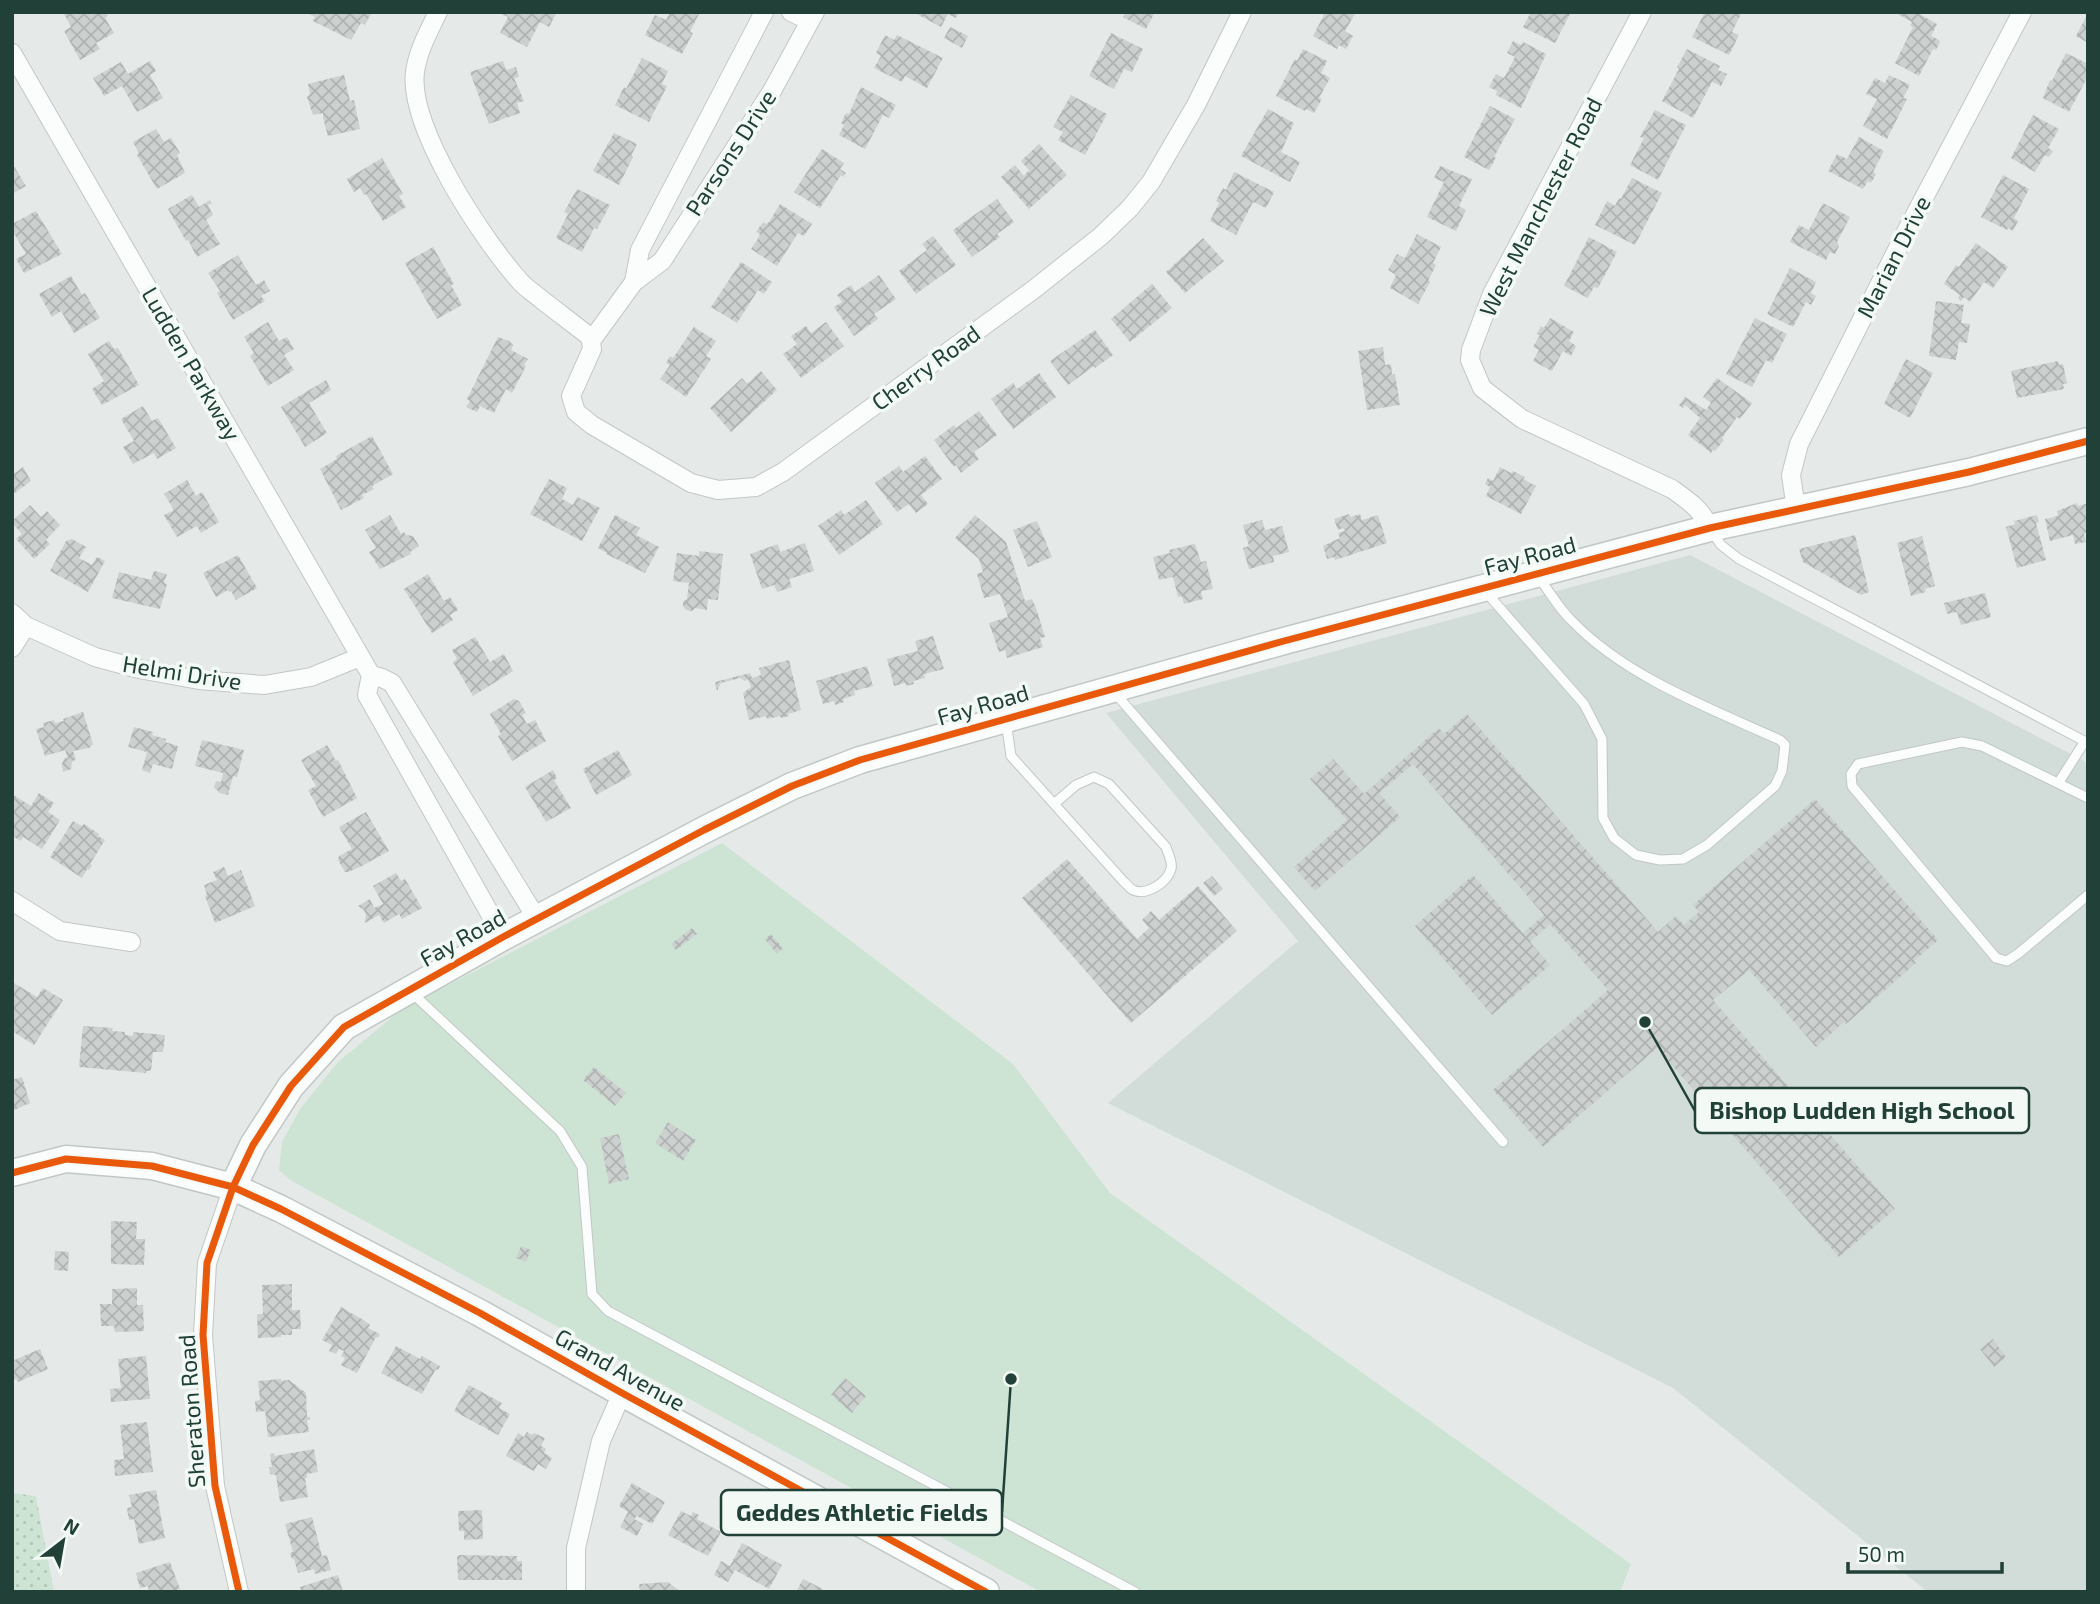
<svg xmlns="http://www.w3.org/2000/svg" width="2100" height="1604" font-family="'Exo 2',sans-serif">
	<defs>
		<pattern id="park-dots" width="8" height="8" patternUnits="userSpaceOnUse" patternTransform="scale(1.75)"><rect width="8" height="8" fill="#cde4d4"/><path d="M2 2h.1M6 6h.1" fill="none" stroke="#b0c5b7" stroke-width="1.8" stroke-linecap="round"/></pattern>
		<pattern id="building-cross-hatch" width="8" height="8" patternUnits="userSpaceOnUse" patternTransform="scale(1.75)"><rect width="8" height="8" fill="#ccd1cf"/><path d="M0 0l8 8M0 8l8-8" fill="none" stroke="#afb4b2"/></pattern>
	</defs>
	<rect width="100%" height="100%" fill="#e5eae8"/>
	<path fill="#d2dcd8" d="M1690,555L2088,763V1592H1928L1673,1388L1108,1103L1298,941L1106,713Z"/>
	<path fill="#cde4d4" d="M722,843L1013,1064L1110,1193L1631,1564L1620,1592H1041L290,1180L279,1170L282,1142L300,1109L338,1062L402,1009Z"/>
	<path fill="url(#park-dots)" d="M12,1493L36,1496L54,1592H12Z"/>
	<path fill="url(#building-cross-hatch)" d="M63,12H106L108,16L105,18L114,33L96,43L100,49L80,60L64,31L71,27Z
		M310,12H372L365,25L361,23L351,40L313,21L315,17L309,14Z
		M503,12H557L549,27L540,22L527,47L500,33L508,17L502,14Z
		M670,12H700L690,32L693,33L682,54L645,35L655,15L666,20Z
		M913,12H959L956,18L948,14L941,27Z
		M1126,12H1155L1146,29L1123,17Z
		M1320,12H1356L1345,31L1353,36L1346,49L1339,45L1337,49L1313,36L1324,15Z
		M1531,12H1571L1555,43L1523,27Z
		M1705,12H1742L1732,32L1739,35L1729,55L1692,37Z
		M1894,12H1916L1937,24L1931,36L1939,40L1940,42L1936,50L1933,49L1919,76L1895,63L1913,27L1910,26L1912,22Z
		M2088,13V43L2076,36Z
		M950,27L968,36L962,48L944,38Z
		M1111,33L1143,49L1132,72L1124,69L1114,89L1089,76Z
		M885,35L894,40L897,35L943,58L927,88L905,76L902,82L874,68L881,56L876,53Z
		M1513,41L1521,45L1523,42L1546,54L1521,108L1496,95L1497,91L1489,87L1496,74L1504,78L1515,57L1507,53Z
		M1303,49L1327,61L1321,73L1330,78L1319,98L1322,99L1314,113L1306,109L1305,111L1276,96L1295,59L1297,61Z
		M1687,49L1720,66L1718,70L1727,74L1721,86L1712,82L1693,118L1662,101L1679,69L1677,67Z
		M2066,53L2088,64V76L2069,112L2043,98L2050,80L2052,81Z
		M642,58L668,71L662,84L667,86L649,122L615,105L624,87L626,89Z
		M150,61L156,71L150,75L163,98L137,112L122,86L104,96L93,78L121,62L128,74Z
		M503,61L506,70L516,67L519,77L514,78L524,101L517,103L520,113L489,124L470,72Z
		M344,75L350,101L354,100L360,129L328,136L323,118V113L313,115L307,97L310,94L308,84Z
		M1889,75L1910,85L1903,98L1907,99L1887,139L1863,126L1877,99L1866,94L1875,78L1885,83Z
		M861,87L896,105L889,118L883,115L865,149L839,135L844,125L841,123L846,113L849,114Z
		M1071,95L1107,114L1085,155L1058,140L1063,132L1053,127Z
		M1490,106L1515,119L1494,157L1496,158L1489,170L1464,157Z
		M1268,109L1294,123L1281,152L1300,162L1290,182L1241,156Z
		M1655,110L1686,125L1658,180L1630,165L1644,138L1640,137Z
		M2033,115L2059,129L2048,148L2053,151L2049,157L2045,155L2035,172L2011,158Z
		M156,129L164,142L171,138L180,153L177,155L185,173L157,189L137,155L139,153L133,142Z
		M614,133L637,144L631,156L633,157L619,185L593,171Z
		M1859,137L1884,151L1873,172L1876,174L1871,183L1868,181L1863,189L1828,171L1837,154L1847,159Z
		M1039,144L1067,175L1029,209L1001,177L1015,165L1024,176L1029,170L1021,161Z
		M822,149L844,163L840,169L846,173L843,177L841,175L820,208L794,192Z
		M382,158L403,194L399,196L406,207L383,221L366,194L364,195L360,188L354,192L347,179Z
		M12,163L26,186L12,194Z
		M1440,166L1472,179L1459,206L1466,210L1456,231L1427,217L1444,182L1434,178Z
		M1234,172L1274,192L1266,208L1253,202L1236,235L1210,221L1219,203L1216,201L1223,188L1226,190Z
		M2003,175L2029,189L2014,218L2018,221L2013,231L2008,228L2007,230L1981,217Z
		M1632,178L1662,193L1635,245L1595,225L1607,201L1615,206L1619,198L1621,199Z
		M577,189L610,205L597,229L594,228L582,252L556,238L568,214L564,212Z
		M192,195L199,207L210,200L212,203L208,205L213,215L206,220L220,244L197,257L188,240L186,241L168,209Z
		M997,199L1014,222L997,234L1000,237L972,257L953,230Z
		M1823,203L1850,217L1837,242L1839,246L1835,254L1830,252L1826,260L1790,242L1799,225L1809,230Z
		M780,204L812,224L804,236L798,233L777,266L751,249L759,237L760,234L756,232L763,222L766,224L769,222Z
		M36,211L62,254L24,273L16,259L26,254L12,230V224Z
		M1417,234L1441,247L1433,263L1436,265L1428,281L1430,282L1418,304L1390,288L1396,275L1388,270L1397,254L1405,258Z
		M933,236L956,265L916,294L899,271L927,250L922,244Z
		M1589,237L1617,252L1598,288L1594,287L1588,298L1564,286Z
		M1203,238L1224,261L1185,293L1166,272Z
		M1976,243L2008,267L1993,288L1984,282L1970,302L1964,297L1961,301L1958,298L1960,295L1944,284L1956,265L1959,267Z
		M433,247L454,284L451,285L462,305L437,319L405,263Z
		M238,255L256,285L264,280L270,291L261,296L265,301L233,320L217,293L220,291L208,273Z
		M741,262L772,282L764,294L758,290L737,323L711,307Z
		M1790,268L1816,282L1811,293L1816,296L1811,305L1806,302L1793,327L1767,314Z
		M879,275L896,299L874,314L878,319L854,336L834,307L842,302L837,295L851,285L855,292Z
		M71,276L82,295L85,293L100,318L74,333L61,311L52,317L39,294Z
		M1152,284L1172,308L1130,342L1111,319Z
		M1936,301L1964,305L1961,323L1970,324L1967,343L1959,342L1956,360L1929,356Z
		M1550,318L1574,332L1569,341L1576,346L1571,356L1563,351L1552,371L1533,361L1539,350L1533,347L1540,335L1537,334L1541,326L1544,328Z
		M1755,318L1787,334L1772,363L1766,360L1752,387L1726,374Z
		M268,322L279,341L287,337L294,349L284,355L294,370L268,386L250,356L254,353L244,337Z
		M826,322L844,346L801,378L783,354L797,344L791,336L806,326L811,333Z
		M694,327L716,341L706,356L711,359L686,397L660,379L670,365L666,363L670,356L673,358Z
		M1095,330L1113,355L1095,368L1094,366L1068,385L1050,361Z
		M498,337L509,341L513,345L511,350L528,359L524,365L526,366L512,393L506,389L494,413L480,406L477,412L466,407L470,401L467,399Z
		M109,341L114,349L118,348L139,385L102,405L92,389L104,381L88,354Z
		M1383,347L1385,365L1391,364L1392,374H1395L1400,405L1367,410L1358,351Z
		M1906,359L1933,373L1910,418L1884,404Z
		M2058,361L2059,365L2063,364L2067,383L2063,384L2064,389L2017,398L2011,371Z
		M761,371L777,390L731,432L710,408L742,378L747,384Z
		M1039,373L1056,397L1013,429L991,399L1013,383L1017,389Z
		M1717,378L1752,403L1740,419L1737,417L1722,438L1724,440L1715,451L1713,450L1710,454L1709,451L1688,435L1700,418L1685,405L1683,408L1679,405L1685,397L1706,410L1711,403L1703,397Z
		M326,380L331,390L309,403L327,433L305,447L281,407Z
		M143,406L152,421L158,418L176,448L157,459L154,453L133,464L123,447L134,441L121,419Z
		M979,411L997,435L974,452L979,459L961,473L956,465L954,467L934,440L954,425L956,428Z
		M372,436L393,474L372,486L374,489L362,495L364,498L341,510L320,469L337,459L336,456Z
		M925,456L942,479L921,495L928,504L916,513L909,504L897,512L875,483L899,466L903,472Z
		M23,467L31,481L12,495V468L15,473Z
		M1500,467L1511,473L1513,471L1525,477L1523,479L1536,486L1521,514L1486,496L1490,487L1485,484L1488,478L1493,481Z
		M549,479L567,488L562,499L573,505L577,497L600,508L582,541L530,514Z
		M187,480L196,496L202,492L219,522L201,533L197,526L177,537L164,515L174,510L164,494Z
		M866,500L883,524L839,555L818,526L841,510L844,515Z
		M2077,503L2078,506L2088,503V532L2084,533L2086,542L2075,544L2073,535L2050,541L2045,519L2058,516L2057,511Z
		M30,505L41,517L47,511L60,525L46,540L50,544L34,559L16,539L22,534L12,523V521Z
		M1349,514L1351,517L1360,514L1362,520L1378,515L1387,543L1335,560L1334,557L1327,559L1323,546L1340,538L1338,533L1345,531L1343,528L1338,530L1334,519Z
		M390,515L401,534L404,532L406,535L413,536L419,546L410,552L411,554L380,569L369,552L376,548L365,530Z
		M615,515L640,528L636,535L659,547L645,573L606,554L607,553L598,548Z
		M975,515L1006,542L1025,601L1032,599L1036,608L1045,637L1040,638L1043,647L1007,658L1005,650L999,652L989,623L1008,617L1000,594L984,598L977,574L983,572L979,559L955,538Z
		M2037,515L2039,522L2036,523L2046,560L2017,568L2006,527L2015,524L2014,521Z
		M1262,520L1265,530L1282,526L1289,552L1273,556L1274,562L1249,569L1243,548L1249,546L1243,525Z
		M1037,521L1052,557L1028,567L1013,530Z
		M1855,535L1869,592L1861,595L1803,562L1799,549Z
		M1922,536L1935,586L1925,589L1926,592L1911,596L1897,543Z
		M72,539L86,547L79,558L92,565L97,557L105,561L88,592L50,571L66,541Z
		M805,543L814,571L789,579L792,587L777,592L774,585L762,589L750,554L778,544L780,552Z
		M1195,544L1201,562L1206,561L1213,589L1201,591L1203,599L1184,604L1182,596L1178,597L1173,577L1159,580L1153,557L1170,553L1169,550Z
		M699,551L723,554L718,600L708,599L707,610L695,608L692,611L686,610L683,606V602L687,599L689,583L673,581L677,553L699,556Z
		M238,555L257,588L236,600L231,591L229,592L228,590L216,597L203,573Z
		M154,571L167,574L164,583L167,584L160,609L112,598L119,572L151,580Z
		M428,574L444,601L450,597L458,610L450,615L453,620L432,633L404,589Z
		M1985,593L1991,617L1961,625L1957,612L1947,614L1944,603Z
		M933,636L944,669L924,674L925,678L913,681L914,684L906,686L905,683L894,686L887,659L918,651L915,641Z
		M475,637L490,662L504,654L513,671L473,696L453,662L457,659L452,650Z
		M789,660L801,710L788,714L789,716L781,718L780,716L767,719L766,716L749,720L743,693L751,687L748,679L745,681L740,678L721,683L717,691L715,682L750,673L752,678L761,675L759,668Z
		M867,666L873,686L854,691L855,695L843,699L844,702L835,705L834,701L823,704L816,681Z
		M514,699L519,701L526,713L522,715L527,724L535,720L546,741L512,761L498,736L501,734L490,714Z
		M83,712L93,744L89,748L73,751L76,759L72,762L71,769L63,772L62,764L65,757L68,759L65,750L45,756L36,729L44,727L43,723L54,720L55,723L64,721L63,719Z
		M1467,714L1658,932L1676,916L1684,925L1699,912L1693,905L1815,799L1938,940L1914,961L1916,963L1846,1024L1844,1022L1816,1047L1749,970L1713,1000L1895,1209L1839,1257L1657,1048L1543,1147L1493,1090L1608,990L1550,924L1530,942L1550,965L1492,1015L1415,926L1473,875L1523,933L1544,915L1413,764L1379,793L1400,817L1315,891L1294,867L1347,820L1310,779L1333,759L1364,794L1439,728L1444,734Z
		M134,727L153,732L152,735L166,739L165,742L178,746L172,769L153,764L150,773L142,770L147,752L128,747Z
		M202,740L244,750L237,777L233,776L228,795L220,793L214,787L216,781L221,782L223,773L195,766Z
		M327,745L336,761L338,760L357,798L323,817L308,790L316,786L301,760Z
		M618,750L632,775L596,795L583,769Z
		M553,770L557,778L554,780L571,808L546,822L525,787Z
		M39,793L54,803L48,812L60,820L42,849L23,837L21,841L12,836V794L31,806Z
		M366,812L389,851L360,867L348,872H345L338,860L339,856L352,849L339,827Z
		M73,821L82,826L84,824L99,834L98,836L105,840L90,864L92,865L89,870L87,869L82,878L50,857Z
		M1067,859L1137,939L1149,928L1142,920L1151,911L1159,920L1198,886L1237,931L1131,1023L1022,898Z
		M224,867L228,876L241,870L255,906L215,923L205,896L207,895L204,885L217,880L213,872Z
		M396,873L401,881L405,879L422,908L402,919L399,914L384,923L379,915L365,923L366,914L363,909L358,906L370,899L374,908L383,904L373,886Z
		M1212,876L1223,889L1214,896L1203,883Z
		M692,928L697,934L676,950L671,944Z
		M771,934L783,948L777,954L765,939Z
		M14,983L37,997L43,988L63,1000L34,1045L12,1031V985Z
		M83,1026L113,1028L112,1031L125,1032V1035L133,1036V1032L165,1035L163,1052H153L151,1071H146V1073L79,1067Z
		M594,1067L626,1093L615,1106L583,1080Z
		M22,1077L30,1103L12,1111V1080Z
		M668,1122L696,1140L683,1161L655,1143Z
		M619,1134L629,1179L609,1184L600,1138Z
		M111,1221L137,1222L136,1239H145L144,1265L111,1264Z
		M521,1246L531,1250L526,1262L516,1258Z
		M55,1251L69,1252L68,1271L54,1270Z
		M292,1284V1310H300L301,1329H292V1335H281V1337L258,1338L257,1314H263L262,1285Z
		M137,1288V1305H143L144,1331L115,1332L114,1326H101L100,1304H112V1289Z
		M341,1307L365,1321L370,1325L368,1328L380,1334L378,1338L376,1337L357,1373L341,1365L345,1358L341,1356L344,1351L339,1349L336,1354L329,1351L332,1345L322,1340Z
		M1993,1339L2006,1357L1994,1367L1980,1349Z
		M396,1346L420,1359L422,1356L440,1366L438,1370L436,1369L422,1394L381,1373Z
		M40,1349L48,1369L18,1382L16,1379L12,1381V1361Z
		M146,1356L150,1399L111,1402L110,1389L121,1388L118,1359Z
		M845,1378L866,1396L852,1413L831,1395Z
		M281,1379V1381L289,1380L306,1393L307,1417H310V1420H307L309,1432L268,1437L265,1411L256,1412L255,1401L260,1400L258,1381Z
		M469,1385L502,1403L499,1408L510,1414L498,1435L454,1411Z
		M147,1422L153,1472L115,1476L114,1460L124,1459L120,1425Z
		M527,1432L532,1435L534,1433L545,1438L541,1446L546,1449L544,1453L552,1458L546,1469L538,1464L534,1471L506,1456L518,1433L524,1437Z
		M314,1449L318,1472L307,1474V1478H305L308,1497L280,1502L276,1475L270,1474L269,1467H272L270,1454L274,1453L275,1456Z
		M632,1483L665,1502L652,1524L637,1516L634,1519L643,1524L637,1536L620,1527L628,1512L619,1506Z
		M156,1490L165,1538L139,1544L134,1519L129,1520L127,1508L132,1507L129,1495Z
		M482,1510L483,1539L464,1540V1531H459L458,1511Z
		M681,1511L691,1516L693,1512L699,1515L697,1519L721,1532L708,1556L668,1535Z
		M312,1517L322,1556L327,1555L331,1570L315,1574L314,1569L298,1573L294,1559H292L290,1553L293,1552L285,1524Z
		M742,1543L782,1565L769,1589L735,1570L728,1582L714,1575L721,1561L730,1566Z
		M459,1555L517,1556V1561H522V1580H460L458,1578L457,1557Z
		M170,1562L180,1589L177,1590V1592H149L148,1586L140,1588L136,1573Z
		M338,1575L343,1592H302L300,1587Z
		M803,1579L821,1588L826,1592H796Z
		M668,1582L681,1592H640L639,1584Z"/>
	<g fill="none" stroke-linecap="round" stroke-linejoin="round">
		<defs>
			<path id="lane" d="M1711,530L1721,545L1739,559L2088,743
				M1485,591L1584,704L1602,739L1603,818L1614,838L1636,855L1660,860L1683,859L1707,845L1775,786L1782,771L1785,745L1780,740C1709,708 1626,677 1572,621C1559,609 1550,592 1539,578
				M1115,693L1503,1142
				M1006,721L1011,756L1124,882C1127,884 1129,888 1133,890C1146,896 1167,883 1171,869C1173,862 1168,854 1166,847L1109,784L1094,777L1076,785L1054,804
				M2059,782L2085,741
				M2088,798L1982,746L1962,742L1858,764L1851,774L1852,786L1996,958L2007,961L2019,953L2088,895
				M411,992L560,1131L582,1167L592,1294L608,1311L1135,1592"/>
			<path id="street" d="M438,12C429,31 418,50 415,72C408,127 482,238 518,279C524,287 534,293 542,300C558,312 573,324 589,336L591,341
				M791,12L810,21
				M1642,12L1492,294L1471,350L1470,360L1482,388L1522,419L1672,489C1689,501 1701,509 1710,528
				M12,53L371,675L367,695L503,937
				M634,282L640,250L764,12
				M591,341L592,349L571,396L576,412L592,425L691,483L718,490L756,487L783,472L1033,290L1101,236L1130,208L1151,182L1196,105L1242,12
				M591,341L634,282L662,261L772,91L815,12
				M1796,509L1791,475L1799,444L1907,230L2022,12
				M12,613L26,626L95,657L139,669L199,680L264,685L311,677L360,657
				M12,648L26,626
				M371,675L382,678L392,683L537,919
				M12,901L60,931L131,942
				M233,1187L207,1263L203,1335L215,1486L239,1592
				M576,1592V1548L601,1441L622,1393"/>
			<path id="secondary" d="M12,1173L66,1159L152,1166L233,1187L281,1209L480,1313L622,1393L986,1592
				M233,1187L253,1145L291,1086L344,1027L503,937L704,830L792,786L860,760L1284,641L1710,528L1969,472L2088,441"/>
		</defs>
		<use href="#lane" stroke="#c2c7c5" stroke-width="11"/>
		<use href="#street" stroke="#c2c7c5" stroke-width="20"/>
		<use href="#secondary" stroke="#c0c8c5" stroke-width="29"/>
		<use href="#lane" stroke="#fbfcfc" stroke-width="9"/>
		<use href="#street" stroke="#fbfcfc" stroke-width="18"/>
		<use href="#secondary" stroke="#fbfcfc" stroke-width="26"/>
		<defs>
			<path id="cycleway" d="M12,1173L66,1159L152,1166L233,1187L281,1209L480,1313L622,1393L986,1592
				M239,1592L215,1486L203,1335L207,1263L233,1187L253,1145L291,1086L344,1027L503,937L704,830L792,786L860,760L1284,641L1710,528L1969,472L2088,441"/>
		</defs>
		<use href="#cycleway" stroke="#f3faf6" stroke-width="11"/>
		<use href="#cycleway" stroke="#e8590c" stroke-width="7"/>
	</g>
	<g text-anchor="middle" stroke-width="7" stroke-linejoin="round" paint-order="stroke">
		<g font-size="23" fill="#214037" stroke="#f3faf6">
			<text transform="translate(731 153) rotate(-57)" y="8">Parsons Drive</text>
			<text transform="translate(1541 207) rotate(-63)" y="8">West Manchester Road</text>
			<text transform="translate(1894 257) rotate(-63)" y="8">Marian Drive</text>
			<text transform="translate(191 364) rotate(60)" y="8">Ludden Parkway</text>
			<text transform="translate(926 368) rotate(-36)" y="8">Cherry Road</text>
			<text transform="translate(1530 556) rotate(-15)" y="8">Fay Road</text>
			<text transform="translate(182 673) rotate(9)" y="8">Helmi Drive</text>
			<text transform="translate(983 705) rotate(-16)" y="8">Fay Road</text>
			<text transform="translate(463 938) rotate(-29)" y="8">Fay Road</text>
			<text transform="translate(620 1370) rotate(29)" y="8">Grand Avenue</text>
			<text transform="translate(192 1411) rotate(-94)" y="8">Sheraton Road</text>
		</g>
	</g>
	<path fill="none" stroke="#214037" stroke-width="2.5" d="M1645 1022L1695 1111M1011 1379L1002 1512"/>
	<g fill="#214037" stroke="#f3faf6" stroke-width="2.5">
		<circle cx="1645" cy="1022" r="7"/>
		<circle cx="1011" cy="1379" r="7"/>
	</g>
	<g fill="#f3faf6" stroke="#214037" stroke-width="2.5">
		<rect x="1695" y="1088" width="334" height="45" rx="7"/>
		<rect x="721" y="1490" width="281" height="45" rx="7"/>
	</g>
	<g font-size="24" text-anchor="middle" font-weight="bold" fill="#214037">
		<text x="1862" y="1119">Bishop Ludden High School</text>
		<text x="862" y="1521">Geddes Athletic Fields</text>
	</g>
	<rect width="2100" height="1604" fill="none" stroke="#214037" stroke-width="28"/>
	<g transform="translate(63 1541) rotate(31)" stroke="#f3faf6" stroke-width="5" paint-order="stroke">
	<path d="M0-5L12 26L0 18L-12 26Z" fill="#214037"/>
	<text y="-10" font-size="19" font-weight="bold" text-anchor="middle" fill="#214037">N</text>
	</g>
	<path d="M1848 1562v10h154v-10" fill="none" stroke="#214037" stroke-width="3.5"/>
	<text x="1858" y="1562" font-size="21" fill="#214037" stroke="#f3faf6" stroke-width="5" paint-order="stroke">50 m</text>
</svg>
